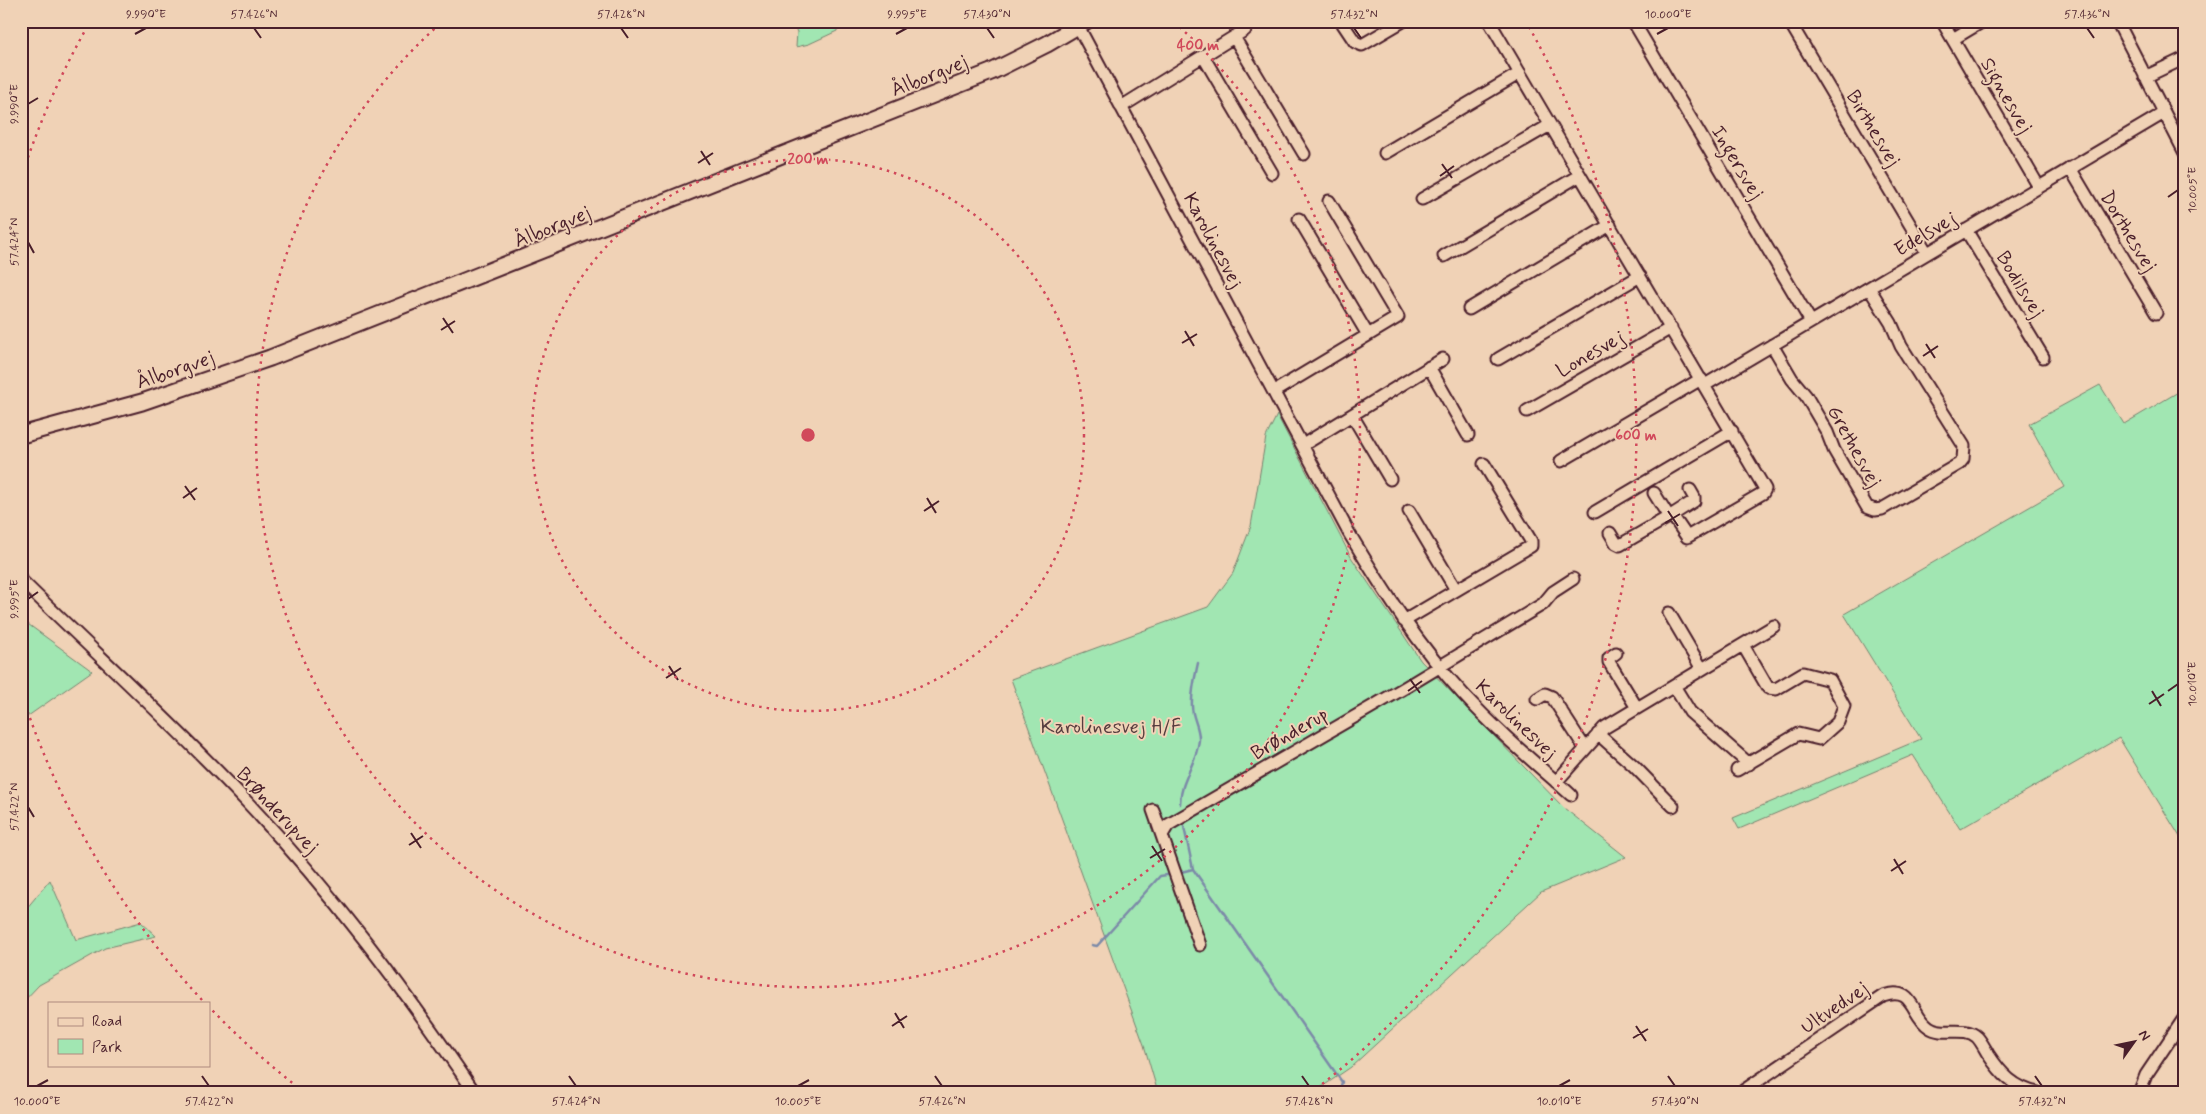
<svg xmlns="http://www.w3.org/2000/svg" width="2206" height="1114" font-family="Mynerve,sans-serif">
	<rect width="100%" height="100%" fill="#f0d2b6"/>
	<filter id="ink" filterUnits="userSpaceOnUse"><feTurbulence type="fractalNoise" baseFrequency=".02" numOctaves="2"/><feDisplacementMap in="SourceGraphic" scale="10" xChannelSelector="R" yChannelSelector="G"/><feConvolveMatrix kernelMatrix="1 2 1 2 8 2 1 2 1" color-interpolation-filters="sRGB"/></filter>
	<g filter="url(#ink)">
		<path fill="#a1e6b2" stroke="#76826e" d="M791,21H838L837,31L809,44L796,47L797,32Z
			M2100,385L2124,424L2185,388V845L2119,738L1960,829L1913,755L1739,829L1733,818L1921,739L1844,614L2064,487L2029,424Z
			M1277,415L1351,557L1421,661L1564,808L1626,857L1541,892L1351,1067L1313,1093H1158L1144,1045L1011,679L1208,607L1233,573L1251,526L1266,437Z
			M21,619L92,671L21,721Z
			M50,880L76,940L141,922L156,936L105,948L39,985L21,1004V915Z"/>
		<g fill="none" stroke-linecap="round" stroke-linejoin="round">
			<path stroke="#7c8aa8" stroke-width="2.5" d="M1180,804C1180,781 1197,763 1199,740C1200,728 1192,718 1192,706C1191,692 1195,677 1198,663
				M1184,827L1193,869L1342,1082L1339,1093
				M1181,872L1193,869
				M1092,945L1097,946L1160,876L1167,875"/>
			<defs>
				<path id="minor" d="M1341,21L1355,42L1362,45L1403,21
					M1489,21L1765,489L1763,493L1687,537L1672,515L1694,501V497L1690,490
					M1633,21L1811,322
					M1789,21L1927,253
					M1942,21L2039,187
					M2117,21L2185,153
					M1078,26L1349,533C1383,590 1418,645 1463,694C1496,730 1534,762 1571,795
					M1234,37L1304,154
					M1953,39L1983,21
					M1203,56L1272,173
					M2145,77L2185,58
					M1121,107L1245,30
					M1385,153L1520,73
					M2070,168L2156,313
					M1422,199L1550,125
					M1299,219L1368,335
					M1966,230L2043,357
					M1444,256L1580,175
					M1469,309L1610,225
					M1772,345L1792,379L1806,396L1827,432L1834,450L1867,507L1875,510L1882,509L1959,464L1963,459L1964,446L1901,346L1891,323L1869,288
					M1498,359L1640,276
					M1429,367L1468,435
					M1705,385L2164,113
					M1275,391L1398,317L1329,201
					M1527,411L1671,328
					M1352,415L1390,479
					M1303,445L1443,359
					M1561,461L1701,379
					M1654,493L1669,517
					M1409,511L1456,590
					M1595,512L1732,431
					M1610,533L1616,543L1620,545L1672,515
					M21,580C96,654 175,725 247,802C332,892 405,990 475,1093
					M1669,613L1702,669
					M1404,621L1531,546V541L1484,464
					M1616,653L1609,658V662L1637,708
					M1674,686L1690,712L1749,764
					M1537,699L1545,694L1552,697L1585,748
					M1598,734L1634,766L1673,806
					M1737,770L1798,734L1819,739L1838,722L1844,706L1830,680L1803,673L1776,689L1768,688L1743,645
					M1556,782L1604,728L1774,626
					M1153,810L1200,945
					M1162,835L1168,825L1406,687L1543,604L1553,592L1573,579
					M1740,1093L1883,996C1914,985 1911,1015 1929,1027C1943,1037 1964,1025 1977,1037C1981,1041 1985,1049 1988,1054C2001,1074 2014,1088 2038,1093
					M2139,1093L2146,1075L2185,1017"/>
				<path id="major" d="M21,435L142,402L270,358L991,72L1047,44L1086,21"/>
			</defs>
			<use href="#minor" stroke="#4a1f2b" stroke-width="15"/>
			<use href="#major" stroke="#4a1f2b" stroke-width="19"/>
			<use href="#minor" stroke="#f0d2b6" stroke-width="11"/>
			<use href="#major" stroke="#f0d2b6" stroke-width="15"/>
		</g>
	</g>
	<path fill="none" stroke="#4a1f2b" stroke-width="2" d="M254,28L261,38M621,28L628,38M987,28L994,38M1354,28L1361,38M2087,28L2094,38M135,34L146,28M896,34L907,28M1657,34L1668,28M28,104L38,98M701,151L710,165M698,163L713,153M1442,164L1452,178M1440,176L1454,166M2168,197L2178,190M28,242L34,253M443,318L453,333M441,330L455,321M1185,331L1194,346M1182,343L1197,334M1926,344L1935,358M1923,356L1938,346M185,486L195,500M183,498L197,488M927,498L936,513M924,511L939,501M1668,511L1678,526M1665,523L1680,514M28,599L38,592M669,666L678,680M666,678L681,668M1410,679L1420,693M1408,691L1422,681M2152,691L2161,706M2168,691L2178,684M2149,704L2164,694M28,807L34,817M411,833L421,848M409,845L423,836M1152,846L1162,861M1150,858L1165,849M1894,859L1903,874M1891,871L1906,861M895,1013L904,1028M892,1026L907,1016M1636,1026L1646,1041M1633,1038L1648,1029M202,1076L209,1086M569,1076L576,1086M935,1076L942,1086M1302,1076L1309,1086M1668,1076L1675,1086M2035,1076L2042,1086M37,1086L48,1080M798,1086L809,1080M1559,1086L1570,1080"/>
	<g fill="none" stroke="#d1495b" stroke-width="2.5" stroke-dasharray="2.5 5">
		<circle cx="808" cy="435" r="276"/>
		<path d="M1174 22A552 552 0 1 1 442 22"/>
		<path d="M304 1092A828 828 0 0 1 212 1010M202 1000A828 828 0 0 1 23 698M23 172A828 828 0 0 1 87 27M1529 27A828 828 0 0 1 1312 1092"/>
	</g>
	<g text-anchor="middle" stroke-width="4" stroke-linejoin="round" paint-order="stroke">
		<g font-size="20" fill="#4a1f2b" stroke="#f0d2b6">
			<text transform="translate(929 75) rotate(-22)" y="7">Ålborgvej</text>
			<text transform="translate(2007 95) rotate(60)" y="7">Signesvej</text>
			<text transform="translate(1874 128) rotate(59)" y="7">Birthesvej</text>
			<text transform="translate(1738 162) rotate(59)" y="7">Ingersvej</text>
			<text transform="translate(552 226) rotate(-22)" y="7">Ålborgvej</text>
			<text transform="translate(2129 231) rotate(59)" y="7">Dorthesvej</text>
			<text transform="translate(1925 233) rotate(-31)" y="7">Edelsvej</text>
			<text transform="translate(1214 240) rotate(62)" y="7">Karolinesvej</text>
			<text transform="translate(2021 284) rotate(59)" y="7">Bodilsvej</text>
			<text transform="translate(1590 353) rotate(-30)" y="7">Lonesvej</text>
			<text transform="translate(175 369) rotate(-19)" y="7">Ålborgvej</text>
			<text transform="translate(1855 446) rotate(61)" y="7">Grethesvej</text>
			<text transform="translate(1517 719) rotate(44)" y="7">Karolinesvej</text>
			<text transform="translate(1289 733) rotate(-30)" y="7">Brønderup</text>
			<text transform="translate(278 810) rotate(47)" y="7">Brønderupvej</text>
			<text transform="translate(1834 1007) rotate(-34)" y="7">Ultvedvej</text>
		</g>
		<g font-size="20" fill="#573d3f" stroke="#f0d2b6">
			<text x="1111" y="733">Karolinesvej H/F</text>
		</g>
	</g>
	<circle cx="808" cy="435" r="8" fill="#d1495b" stroke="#f0d2b6" stroke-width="2.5"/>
	<g font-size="15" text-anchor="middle" font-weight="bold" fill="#d1495b" stroke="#f0d2b6" stroke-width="4" stroke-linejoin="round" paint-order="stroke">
		<text x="1198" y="50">400 m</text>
		<text x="808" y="164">200 m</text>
		<text x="1636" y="440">600 m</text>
	</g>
	<rect width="2206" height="1114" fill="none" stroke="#f0d2b6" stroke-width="55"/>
	<rect x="48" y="1002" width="162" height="65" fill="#f0d2b6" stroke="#ae8a7e"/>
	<rect x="58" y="1018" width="25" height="8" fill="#f0d2b6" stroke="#ae8a7e"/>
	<text x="92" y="1026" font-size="15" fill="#4a1f2b">Road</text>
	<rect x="58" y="1039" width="25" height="15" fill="#a1e6b2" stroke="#ae8a7e"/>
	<text x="92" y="1052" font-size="15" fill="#4a1f2b">Park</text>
	<g transform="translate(2134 1042) rotate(57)" stroke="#f0d2b6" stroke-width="4" paint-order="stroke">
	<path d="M0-4L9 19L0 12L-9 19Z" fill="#4a1f2b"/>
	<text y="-8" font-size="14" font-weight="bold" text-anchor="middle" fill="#4a1f2b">N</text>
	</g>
	<rect x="28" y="28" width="2150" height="1058" fill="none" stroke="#4a1f2b" stroke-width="2"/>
	<g font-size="12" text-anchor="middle" fill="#4a1f2b">
		<text x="146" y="18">9.990°E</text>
		<text x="254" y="18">57.426°N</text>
		<text x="621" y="18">57.428°N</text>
		<text x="907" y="18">9.995°E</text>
		<text x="987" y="18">57.430°N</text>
		<text x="1354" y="18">57.432°N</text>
		<text x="1668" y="18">10.000°E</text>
		<text x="2087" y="18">57.436°N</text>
		<text transform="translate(14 104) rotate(-90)" y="4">9.990°E</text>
		<text transform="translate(2192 190) rotate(-90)" y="4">10.005°E</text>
		<text transform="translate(14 242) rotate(-90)" y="4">57.424°N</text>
		<text transform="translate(14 599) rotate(-90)" y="4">9.995°E</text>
		<text transform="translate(2192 684) rotate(-90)" y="4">10.010°E</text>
		<text transform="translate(14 807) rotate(-90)" y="4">57.422°N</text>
		<text x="37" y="1105">10.000°E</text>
		<text x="209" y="1105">57.422°N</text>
		<text x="576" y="1105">57.424°N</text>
		<text x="798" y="1105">10.005°E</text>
		<text x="942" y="1105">57.426°N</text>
		<text x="1309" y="1105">57.428°N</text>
		<text x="1559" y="1105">10.010°E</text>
		<text x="1675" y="1105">57.430°N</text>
		<text x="2042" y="1105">57.432°N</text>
	</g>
</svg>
